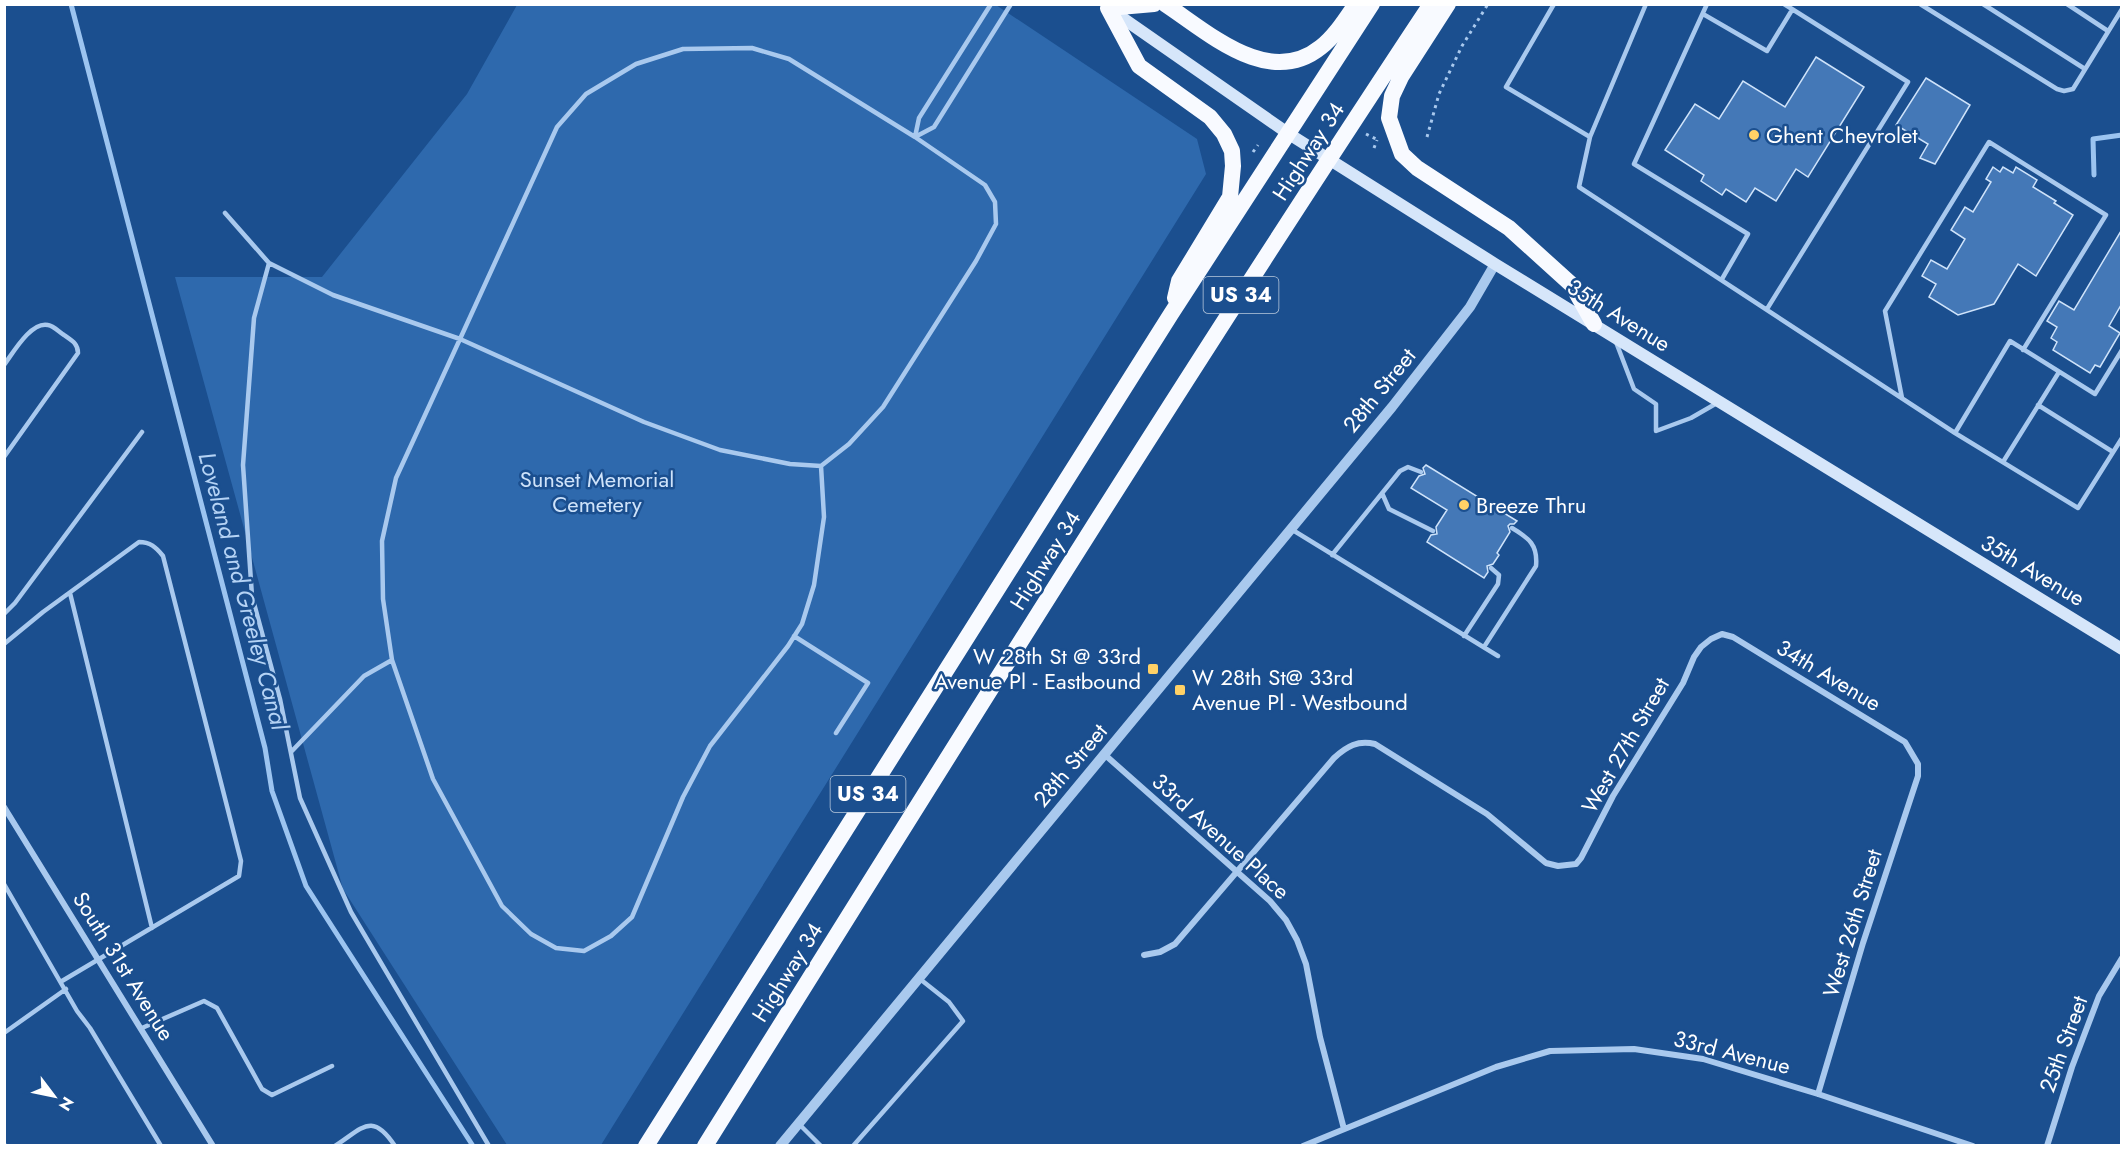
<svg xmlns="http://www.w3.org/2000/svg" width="2126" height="1150" font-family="Jost,sans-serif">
	<rect width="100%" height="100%" fill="#1b4f8f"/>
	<path fill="#2e69ad" d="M517,5H996L1197,139L1206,174L601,1145H507L343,889L175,277H322L467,94Z"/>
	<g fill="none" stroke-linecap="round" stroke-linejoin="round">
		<path stroke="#9cc4f0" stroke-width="5" d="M71,4L265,748L272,791L306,886L473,1146
			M2094,175L2093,139L2122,135"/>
	</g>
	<path fill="#4478b7" stroke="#cfe3fa" stroke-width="1.5" d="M1816,57L1864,87L1808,177L1796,169L1776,201L1755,188L1746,202L1726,189L1722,195L1701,181L1704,175L1665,150L1695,104L1719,119L1743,81L1785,107Z
		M1926,78L1970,105L1935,164L1920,158L1928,144L1896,125Z
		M1993,167L2000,172L2003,167L2013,173L2016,167L2037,180L2033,187L2056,201L2054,203L2073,215L2036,276L2018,264L1994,304L1958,315L1929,297L1936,284L1922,276L1931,260L1947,269L1965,239L1951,230L1965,207L1973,212L1991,182L1986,179Z
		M2121,231V305L2109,326L2120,333L2100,367L2095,365L2090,373L2053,350L2057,342L2051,338L2057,327L2047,321L2059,301L2074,310Z
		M1426,465L1517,521L1514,524H1510L1508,526L1510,532L1497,553L1499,555L1493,564L1487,566L1488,572L1484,578L1427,542L1431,535L1437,534L1436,527L1447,510L1411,488L1419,476L1425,474L1423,468Z"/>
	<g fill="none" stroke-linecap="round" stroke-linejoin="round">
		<path stroke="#a9c9ee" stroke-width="3" stroke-dasharray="3 4.5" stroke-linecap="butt" d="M1366,134L1378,140
			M1427,137L1439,94L1462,46L1488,4
			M1374,148L1377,140
			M1253,152L1258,145"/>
		<path stroke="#a9c9ee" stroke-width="4.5" d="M1554,4L1506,87L1590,137
			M1646,4L1590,137L1579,187L1955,433L2078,508L2122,438
			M1707,4L1634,164L1748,234L1722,279
			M1920,4L2057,89L2064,91L2073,89L2122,9
			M1983,4L2085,69
			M2067,4L2108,31
			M1703,14L1767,51L1792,10
			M915,137L934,127L1011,4
			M915,137L919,118L991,4
			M225,213L269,263
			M1767,309L1908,82L1784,4
			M1616,342L1634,389L1656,404V431L1691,418L1717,403
			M4,365C13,353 31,321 48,325C54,326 59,332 64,335C71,340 78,343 78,353L4,457
			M1902,398L1885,311L1989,142L2106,215L2023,350
			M2038,405L2113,452
			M1955,433L2010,341L2095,394L2122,350
			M2003,462L2059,372
			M1382,493L1389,509L1433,531
			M1291,529L1498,656
			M1332,555L1400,471L1408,467L1421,472
			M70,593L152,928
			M4,614L15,603L142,432
			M794,636L868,683L836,733
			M1464,636L1498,584L1499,575L1491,568
			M4,644L43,612L139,542C150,542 156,547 163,556L241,861L239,876L62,981
			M1484,647L1536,566C1538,545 1529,538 1512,528
			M291,752L364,676L392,660
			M4,884L77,1011L90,1028L161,1146
			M142,1028L204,1001L217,1008L262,1089L272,1095L332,1066
			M4,1033L66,989
			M799,1124L821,1146
			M4,1144L5,1146
			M335,1146C363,1128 372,1111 395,1146
			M489,1146L351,912L300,798L280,699L252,596L243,465L254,318L269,263L333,295L460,339L644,422L720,450L790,464L821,466L849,444L883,407L976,261L996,224L995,202L985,185L915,137L789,59L752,48L683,49L636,64L586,94L557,127L460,339L396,478L382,541L383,599L392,660L433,779L502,906L531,934L556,948L584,951L611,936L632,917L683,797L710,746L788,646L802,624L814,585L824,517L821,466
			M853,1146L963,1021L949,1002L920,979"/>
		<path stroke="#a9c9ee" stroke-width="6" d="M1104,754L1270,901L1286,920L1297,940L1306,964L1320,1037L1344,1129
			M4,807L213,1146
			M1144,955L1160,952L1175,944L1334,758C1347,746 1358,740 1375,744L1487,814L1546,863L1558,866L1576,864L1581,858L1613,796L1683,683L1694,657L1701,647L1711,639L1722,634L1733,637L1905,742L1918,764V776L1863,943L1818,1094
			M1303,1146L1496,1067L1550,1051L1634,1049L1703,1059L1818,1094L1973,1146
			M2047,1146L2072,1067L2099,996L2122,958"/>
		<path stroke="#a9c9ee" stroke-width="10" d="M780,1146L1392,407L1470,307L1495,264"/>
		<path stroke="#d6e6fa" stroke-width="12" d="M1111,10L1289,134L1495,264L2122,649"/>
		<path stroke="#f8faff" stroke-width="16" d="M1154,4L1108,8L1139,66L1210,117L1224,134L1232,151L1233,166L1230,197L1179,281L1175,298
			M1165,4C1209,33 1269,89 1321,47C1335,36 1345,20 1356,4
			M1448,4L1401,77L1392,96L1389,118L1402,154L1417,168L1509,228L1572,285L1594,324
			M646,1146L1171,314L1372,4
			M705,1146C944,763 1182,380 1431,4"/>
	</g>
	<g fill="#ffd166" stroke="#1b4f8f" stroke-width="2">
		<circle cx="1754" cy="135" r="6"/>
		<circle cx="1464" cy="505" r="6"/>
		<rect x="1147" y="663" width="12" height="12" rx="3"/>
		<rect x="1174" y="684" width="12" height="12" rx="3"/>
	</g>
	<g text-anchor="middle" stroke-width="5" stroke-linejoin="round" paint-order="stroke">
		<g fill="#1b4f8f" stroke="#bbcadd" stroke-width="1.5">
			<rect x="1203.5" y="277" width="75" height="36" rx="4.5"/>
			<rect x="830.5" y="776" width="75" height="36" rx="4.5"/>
		</g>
		<g font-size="21" font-weight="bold" fill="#fff">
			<text x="1241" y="302">US 34</text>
			<text x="868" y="801">US 34</text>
		</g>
		<g font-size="22" fill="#fff" stroke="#1b4f8f" text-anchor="start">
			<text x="1766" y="143">Ghent Chevrolet</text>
			<text x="1476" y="513">Breeze Thru</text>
			<text x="1141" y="664" text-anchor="end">W 28th St @ 33rd<tspan x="1141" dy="25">Avenue Pl - Eastbound</tspan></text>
			<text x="1192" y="685">W 28th St@ 33rd<tspan x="1192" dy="25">Avenue Pl - Westbound</tspan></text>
		</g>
		<g font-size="22" fill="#fff" stroke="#1b4f8f">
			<text transform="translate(1308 151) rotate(-57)" y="8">Highway 34</text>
			<text transform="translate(1619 315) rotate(32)" y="8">35th Avenue</text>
			<text transform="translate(1379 390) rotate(-51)" y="8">28th Street</text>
			<text transform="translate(1045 560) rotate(-58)" y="8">Highway 34</text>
			<text transform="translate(2033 570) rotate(31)" y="8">35th Avenue</text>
			<text transform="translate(1829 675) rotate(31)" y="8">34th Avenue</text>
			<text transform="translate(1625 745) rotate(-60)" y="8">West 27th Street</text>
			<text transform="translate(1070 765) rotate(-50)" y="8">28th Street</text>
			<text transform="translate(1221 836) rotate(42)" y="8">33rd Avenue Place</text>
			<text transform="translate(1852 923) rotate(-73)" y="8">West 26th Street</text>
			<text transform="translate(124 966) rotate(58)" y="8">South 31st Avenue</text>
			<text transform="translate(787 972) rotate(-58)" y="8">Highway 34</text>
			<text transform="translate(2063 1044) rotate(-70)" y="8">25th Street</text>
			<text transform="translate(1732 1052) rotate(14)" y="8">33rd Avenue</text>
		</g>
		<g font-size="22" fill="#cfe3fa" stroke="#1b4f8f">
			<text x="597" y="487">Sunset Memorial<tspan x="597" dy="25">Cemetery</tspan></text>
		</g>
		<g font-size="24" font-style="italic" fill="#b5d3f5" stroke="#1b4f8f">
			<text transform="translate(243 591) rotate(75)" y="8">Loveland and Greeley Canal</text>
		</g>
	</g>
	<rect width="2126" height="1150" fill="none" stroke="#ffffff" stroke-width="12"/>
	<g transform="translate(54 1096) rotate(122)" stroke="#1b4f8f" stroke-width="4.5" paint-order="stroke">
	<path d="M0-4.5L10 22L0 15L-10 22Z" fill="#ffffff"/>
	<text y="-9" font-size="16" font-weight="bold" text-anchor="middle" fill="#ffffff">N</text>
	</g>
</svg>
